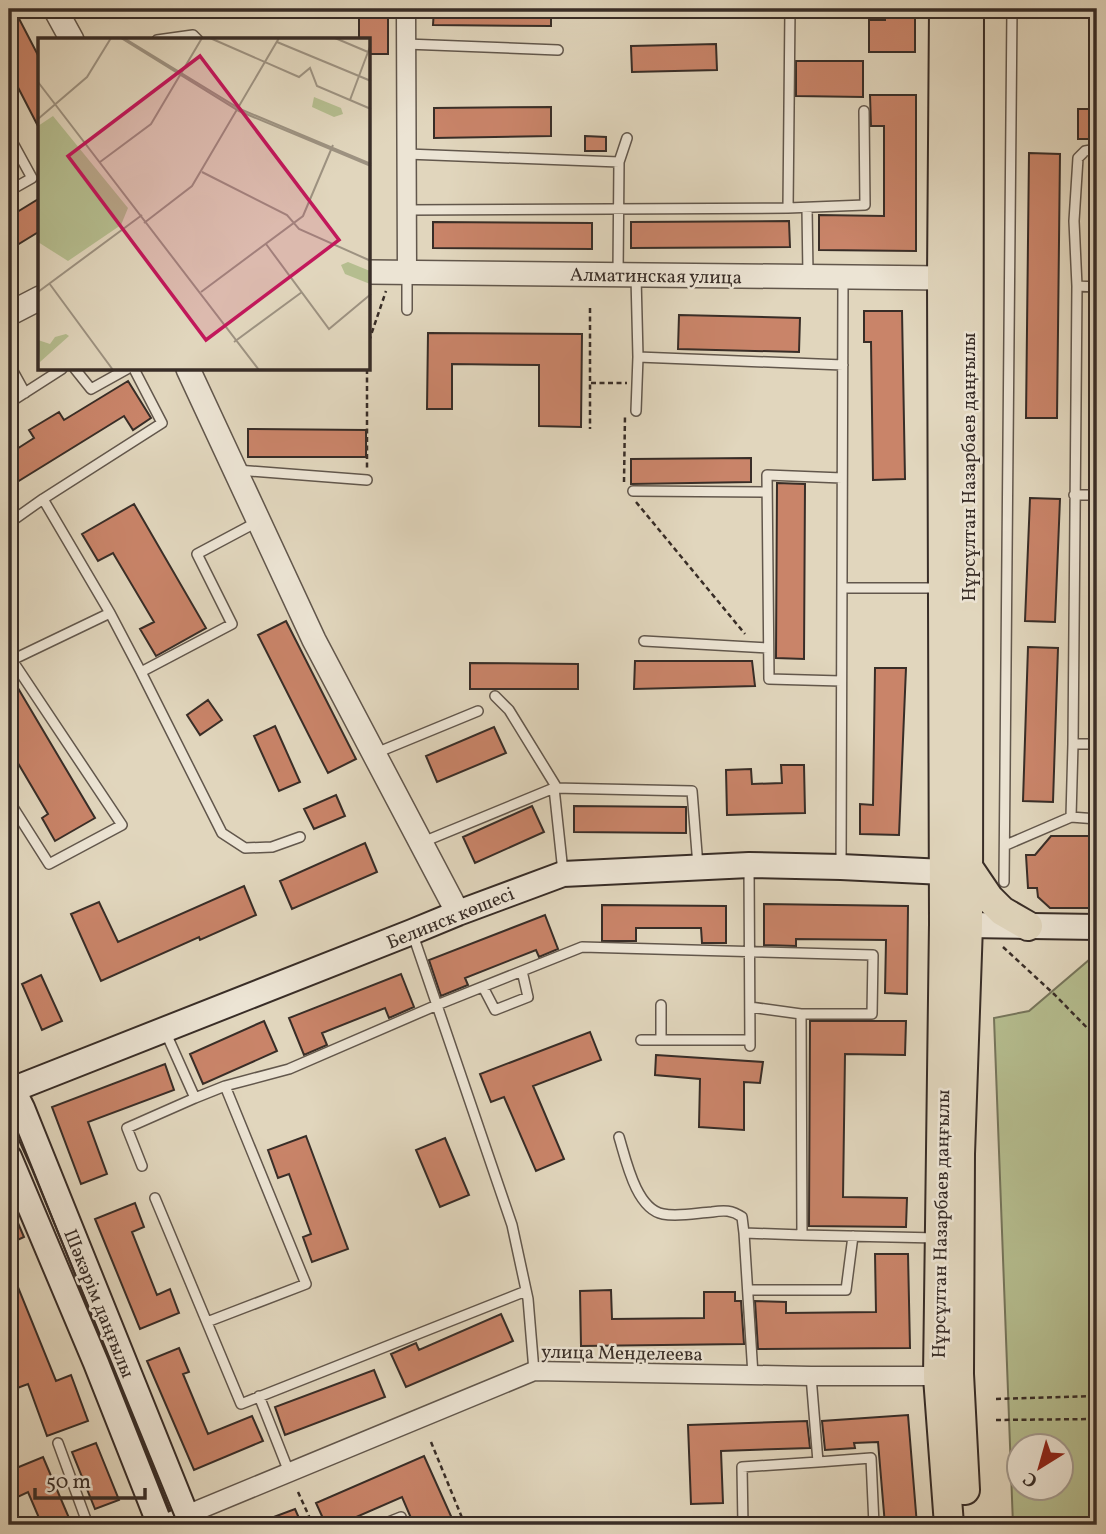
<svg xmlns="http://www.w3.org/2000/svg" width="1106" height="1534" font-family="Vollkorn,serif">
	<rect width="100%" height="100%" fill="#e1d6bd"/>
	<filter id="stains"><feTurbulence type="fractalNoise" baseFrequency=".00286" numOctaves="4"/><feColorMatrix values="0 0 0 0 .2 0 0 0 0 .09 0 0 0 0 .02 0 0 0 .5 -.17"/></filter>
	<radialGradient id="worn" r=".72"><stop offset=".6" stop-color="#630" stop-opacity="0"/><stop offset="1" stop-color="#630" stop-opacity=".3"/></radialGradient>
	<path fill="#b5bd8f" stroke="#76755b" stroke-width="2" fill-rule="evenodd" d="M1096,954L1097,1525H1013L994,1018L1029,1011ZM1018,1446H1060V1488H1018Z"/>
	<path fill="#c98469" stroke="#382d27" stroke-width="2" d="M9,9H14L40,59V130L9,70Z
		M359,9H388V54H369V40H359Z
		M434,9H551V26L433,25Z
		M885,9H915V52H869V20H885Z
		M716,44L717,70L632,72L631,46Z
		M796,61H863V97L796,96Z
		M870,95H916V251L819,250V215L884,216V126H871Z
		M551,107V136L434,138V108Z
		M1078,109H1097V139H1078Z
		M585,136L606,137V151H585Z
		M1029,153L1060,154L1057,418H1026Z
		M40,198V231L9,250V217Z
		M789,221L790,247L631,248V222Z
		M433,222L592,223V249L433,248Z
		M864,311H902L905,479L873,480L871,342H864Z
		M679,315L800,318L799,352L678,349Z
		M428,333L582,334L581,427L539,426V365L452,364V409H427Z
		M128,381L151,418L133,430L124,416L9,487V454L34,438L29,430L59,412L64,420Z
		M248,429L366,430V457H248Z
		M751,458V482L631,484V459Z
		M777,483L805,484L804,659L776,658Z
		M1030,498L1060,499L1055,622L1025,621Z
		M134,504L206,628L156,656L140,629L154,622L113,553L98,561L82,534Z
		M286,621L356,759L328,773L258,635Z
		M1028,647L1058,648L1053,802L1023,801Z
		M635,661H752L755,686L634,689Z
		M470,663L578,664V689H470Z
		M875,668H906L899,835L860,834V804L873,805Z
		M9,673L95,818L55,841L42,818L48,814L9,748Z
		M208,700L222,720L200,735L187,715Z
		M275,726L300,782L279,791L254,736Z
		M494,727L506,753L437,782L426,756Z
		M781,765H804L805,813L727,815L726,770L751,769L752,784L782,783Z
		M336,795L345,816L314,829L304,809Z
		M532,806L544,832L475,863L463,837Z
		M574,806L686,807V833L574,832Z
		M1051,836H1097V908H1050L1038,897L1037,888H1028L1026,855H1035Z
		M365,843L377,872L292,909L280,881Z
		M244,886L256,915L200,940L199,937L101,981L71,914L99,902L118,942Z
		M764,904L908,906L907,994L885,993L886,940L796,939V946L764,945Z
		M602,905L726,906V943H702L701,928H636V941H602Z
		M545,915L558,949L539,957L536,950L465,978L468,985L441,996L429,960Z
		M401,974L414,1007L389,1018L385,1008L322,1033L327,1045L304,1055L289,1018Z
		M41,975L62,1021L42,1030L22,984Z
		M264,1021L277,1051L203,1084L190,1054Z
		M810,1021H906L905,1055L845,1054L843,1197L907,1198L906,1227L809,1226Z
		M590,1032L601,1060L533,1086L564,1159L536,1171L504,1097L491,1102L480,1074Z
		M656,1055L763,1062L760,1083L744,1082V1130L699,1127L700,1079L655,1075Z
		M165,1064L174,1090L88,1122L107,1174L81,1184L52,1107Z
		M306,1136L348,1249L312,1262L303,1237L311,1234L289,1174L278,1178L268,1150Z
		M445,1138L469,1195L440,1207L416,1150Z
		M9,1202L24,1237L9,1244Z
		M135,1203L144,1227L132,1232L157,1295L170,1289L179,1313L140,1329L95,1219Z
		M875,1254H908L910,1348L758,1349L755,1301L786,1302V1313L876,1312Z
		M9,1265L56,1381L71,1375L88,1421L47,1436L28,1384L9,1391Z
		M611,1290L612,1319L704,1318V1292H735V1301H741L744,1344L581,1346L580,1291Z
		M501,1314L513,1341L406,1387L391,1354L416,1343L419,1350Z
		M179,1348L189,1372L183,1374L208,1434L252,1416L263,1441L194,1470L147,1361Z
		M374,1370L385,1397L285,1435L275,1407Z
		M908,1415L917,1525H885L878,1442L854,1443L855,1448L825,1450L822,1421Z
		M807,1421L810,1448L721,1451L723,1503L691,1504L688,1425Z
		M96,1443L119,1500L95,1509L72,1452Z
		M424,1456L455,1525H414L402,1497L338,1525H326L316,1503Z
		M43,1457L72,1525H42L28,1492L9,1501V1471Z
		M295,1509L302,1525H255V1524Z"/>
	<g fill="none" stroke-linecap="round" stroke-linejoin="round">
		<defs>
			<path id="service" d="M790,9L788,208L865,205L864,111
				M157,40L193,35L198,40
				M406,44L558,50
				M9,136L32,178L9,191
				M407,154L619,162
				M807,208L808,275
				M407,210L788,208
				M407,273V310
				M618,273L619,162L627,138
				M636,277L638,357L843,365
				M1077,286L1097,287
				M9,364L25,393
				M75,369L91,389L127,369
				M9,403L62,369
				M636,411L638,357
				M237,470L367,480
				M633,491L767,492
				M1074,495H1097
				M43,499L110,613
				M9,523L43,499L162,423L134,369
				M842,588H938
				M644,641L768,648
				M141,672L222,833L245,848L272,847L300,837
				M841,681L769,679L767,475L842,478
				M495,696L509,710L557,788
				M1073,744H1097
				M376,753L478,711
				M9,801L49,864L122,825L12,660L110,613L141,672L232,624L197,554L257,522
				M1071,817L1097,819
				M423,842L554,788
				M1006,845L1071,817L1073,744L1077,286L1074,221L1078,158L1085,151L1097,149
				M749,867L750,1046
				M841,867L843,279
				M563,872L554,788L692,791L698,866
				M1004,882L1012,9
				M412,932L512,1225L528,1299L534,1371
				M483,987L495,1010L528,997L522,971
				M750,1007L801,1014L802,1235L937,1238
				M641,1040H750
				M661,1040V1005
				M195,1098L225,1086L289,1069L437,1005L582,947L873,955L872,1014H801
				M619,1137C626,1160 636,1209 663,1214C678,1217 697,1213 712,1212C724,1210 732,1210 742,1217L744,1233
				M142,1166L127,1128L195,1098L165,1031
				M155,1198L241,1404L526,1291
				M748,1290H846L853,1236
				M207,1322L306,1284L225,1086
				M753,1375L744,1233L802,1235
				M811,1376L818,1462L871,1458L874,1525
				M259,1396L289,1472
				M58,1443L88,1525
				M771,1524L779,1525
				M381,1525L401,1517L404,1525
				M743,1525L742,1467L818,1462"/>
			<path id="minor" d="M406,9L407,272
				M162,1525L534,1371L811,1376H946"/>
			<path id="tertiary" d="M55,9L72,40
				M369,272L942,278
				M9,314L40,298
				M188,369L314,640L458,913"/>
			<path id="secondary" d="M968,925L1097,927
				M9,1082L22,1108L190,1525
				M9,1091L412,932L458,913L563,874L749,865L841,867L944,872
				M9,1157L96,1363L160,1525"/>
			<path id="primary" d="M944,9L942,278L944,923L938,1377L949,1525
				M968,867L989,898L1002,911L1028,926
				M965,1490L959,1374L960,1154L968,925L969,9"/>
		</defs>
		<use href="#service" stroke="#62574c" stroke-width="12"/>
		<use href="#minor" stroke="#62574c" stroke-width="21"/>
		<use href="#tertiary" stroke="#62574c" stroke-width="26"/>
		<use href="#secondary" stroke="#382d27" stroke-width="28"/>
		<use href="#primary" stroke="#382d27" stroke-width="32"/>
		<path stroke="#382d27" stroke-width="2.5" stroke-dasharray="5 3.5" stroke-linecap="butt" d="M590,308V429
			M369,341L386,291
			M367,369V470
			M591,383H627
			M624,482L625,415
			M636,502L745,634
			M1003,947L1055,995L1097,1038
			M1091,1032L1096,1396
			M996,1399L1097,1396
			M996,1420L1097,1419
			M431,1442L465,1525
			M298,1492L313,1525"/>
		<use href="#service" stroke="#ece4d4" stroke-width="9"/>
		<use href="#minor" stroke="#ece4d4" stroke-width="18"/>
		<use href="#tertiary" stroke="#ece4d4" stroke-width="23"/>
		<use href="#secondary" stroke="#ece4d4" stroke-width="24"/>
		<use href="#primary" stroke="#e1d6bd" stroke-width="28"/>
		<path stroke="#382d27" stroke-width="2" d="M9,1118L32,1169L178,1525"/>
	</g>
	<g text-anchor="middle" stroke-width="5" stroke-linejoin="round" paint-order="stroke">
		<g font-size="19" fill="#382d27" stroke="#ece4d4">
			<text transform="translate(656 275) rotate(1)" y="7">Алматинская улица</text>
			<text transform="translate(968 467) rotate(-90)" y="7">Нұрсұлтан Назарбаев даңғылы</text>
			<text transform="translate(450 917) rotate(-22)" y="7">Белинск көшесі</text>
			<text transform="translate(940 1224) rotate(-89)" y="7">Нұрсұлтан Назарбаев даңғылы</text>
			<text transform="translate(100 1303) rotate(68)" y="7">Шәкәрім даңғылы</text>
			<text transform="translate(622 1352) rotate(1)" y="7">улица Менделеева</text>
		</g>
	</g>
	<g transform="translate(38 38)">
		<rect width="332" height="332" fill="#e1d6bd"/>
		<path d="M276,59L303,70L305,76L296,79L274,69ZM15,78L90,170L83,187L30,223L0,204V88ZM310,224L332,233V246L307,236L303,227Z" fill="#b5bd8f"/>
		<path d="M28,296L31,298L2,324L0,302L12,306L17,299Z" fill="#b5bd8f"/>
		<path fill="none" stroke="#9d9281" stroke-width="2" d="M83,0L201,73L333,128M86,0L202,71L333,126M172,0L261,39L272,30L279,48L333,71M297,0L330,14M239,4L333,43M0,44L221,332M312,62L333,6M0,81L49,39L73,0M62,124L113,86L164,0M164,134L249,177L261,191L333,223M106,185L154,148L241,0M228,206L291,291L333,256M11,245L75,332M0,254L104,177M163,254L265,178L295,107M196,304L264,254"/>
		<path fill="#c2185b" fill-opacity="0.15" stroke="#c2185b" stroke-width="3.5" d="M162,18L301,202L168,302L30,118Z"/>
		<rect width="332" height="332" fill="none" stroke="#382d27" stroke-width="3.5"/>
	</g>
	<rect width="1106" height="1534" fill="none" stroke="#e1d6bd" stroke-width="35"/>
	<rect x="10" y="10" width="1085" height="1513" fill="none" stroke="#382d27" stroke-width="3.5"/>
	<rect x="18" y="18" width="1071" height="1499" fill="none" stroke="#382d27" stroke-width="2"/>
	<g transform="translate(1040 1467) rotate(217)"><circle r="33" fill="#ece4d4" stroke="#a49b8f" stroke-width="2"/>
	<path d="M0-5L12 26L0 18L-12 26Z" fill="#8f2418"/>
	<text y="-10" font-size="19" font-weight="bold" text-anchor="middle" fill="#382d27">С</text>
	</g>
	<path d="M35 1488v10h110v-10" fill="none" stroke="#382d27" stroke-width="3.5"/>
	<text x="46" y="1488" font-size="21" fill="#382d27" stroke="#ece4d4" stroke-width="5" paint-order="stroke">50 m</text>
	<rect width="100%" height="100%" filter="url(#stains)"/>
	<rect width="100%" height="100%" fill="url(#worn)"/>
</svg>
